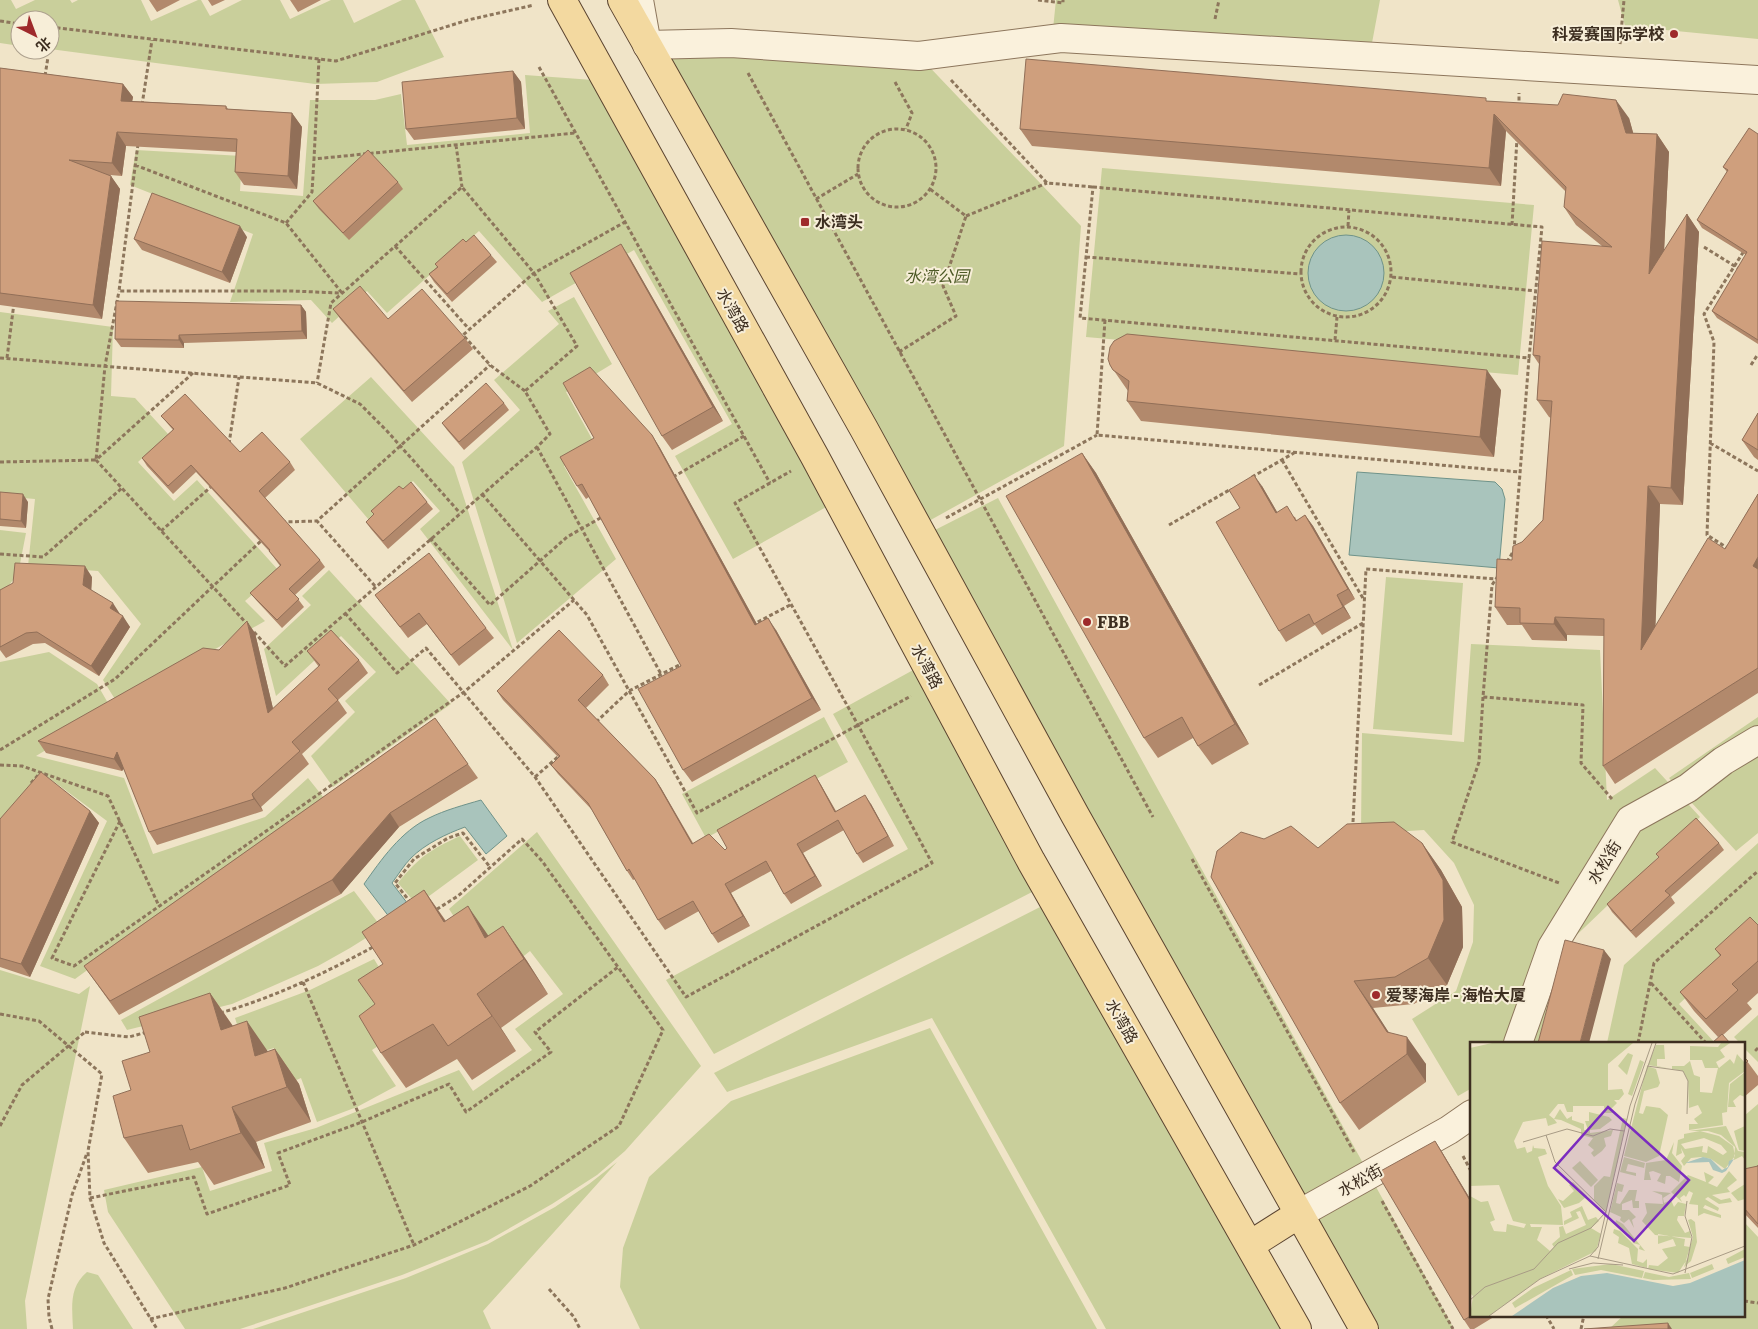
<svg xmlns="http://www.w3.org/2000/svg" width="1758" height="1329" font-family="Literata,'Noto Sans SC',serif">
	<rect width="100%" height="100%" fill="#f0e4c8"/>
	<path fill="#c9cf9b" d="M0,0H11L16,9L35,0H70L72,3L78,0H141L151,21L198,0H201L210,16L242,0H280L290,19L331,0H343L354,23L402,0H415L444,57L377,82L315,84L50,49V20H20V46L0,43Z
		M1056,0H1380L1372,43L1053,29Z
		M1618,0H1758V39L1625,26Z
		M648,46L919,56L1081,226L1064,446L918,527Z
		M525,75L593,80L828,506L733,559L675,456L732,424L634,250L542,302L479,231L387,313L367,291L332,323L311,300L230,302L253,234L130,185L136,150L242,156L240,191L303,196L310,100H375L401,94L407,145L530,133Z
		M1102,168L1534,205L1518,375L1086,337Z
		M574,297L612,364L566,392L597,448L564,466L616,559L517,643L462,462L520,410L494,380L559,324L548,311Z
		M0,312L113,327L111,396L135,398L168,434L138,462L174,501L197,480L279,571L245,601L265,621L118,704L103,680L141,624L98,571L28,566L35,499L0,496Z
		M371,377L454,467L513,650L420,529L440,511L413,481L369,520L300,439Z
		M998,498L1454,1329H1373L933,531Z
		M0,530L26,533L18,574L0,596Z
		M329,570L451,704L333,787L311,756L355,712L345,701L376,672L341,636L276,696L264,649L311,605L302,596Z
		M1386,577L1463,583L1452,735L1373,729Z
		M1471,644L1600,650L1607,800L1655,768L1700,817L1562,949L1538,1043H1472V1088L1458,1096L1412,1019L1456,991L1473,942L1474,905L1454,863L1424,830L1361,834L1362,733L1464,742Z
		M49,652L97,684L112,710L36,756L124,778L153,854L265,817L308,778L324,798L75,979L40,966L107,821L49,778L0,834V662Z
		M915,669L1034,891L714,1054L666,980L908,849L833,714Z
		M824,717L848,762L706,838L682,794Z
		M1758,717V833L1736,851L1669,778Z
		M537,832L701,1066L625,1151L597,1175L552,1204L487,1241L402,1275L240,1329H185L108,1212L104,1190L202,1167L210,1191L272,1171L264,1143L316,1128L459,1070L473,1091L532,1050L515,1029L563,994L530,951L515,963L473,946L449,909Z
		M460,836L478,860L417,905L398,883C419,857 430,850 460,836Z
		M1758,843V931L1679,1004L1715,1043H1607L1624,965Z
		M354,891L382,928L350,948L318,966L232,1004L127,1030L121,1020Z
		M1042,906L1282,1329H1106L932,1018L727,1092L714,1073Z
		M374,959L397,997L390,1038L372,1050L396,1086L357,1107L317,1122L301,1078L285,1085L274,1048L247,1056L235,1018L310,990Z
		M0,970L79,994L90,986L25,1301L27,1329H0Z
		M1758,1015V1062L1744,1048V1043H1740L1734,1037Z
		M930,1028L1097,1329H640L620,1287L623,1248L649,1177L731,1101Z
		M1758,1104V1180L1744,1193V1116Z
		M617,1162L483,1311L491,1329H253L406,1278L488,1244L555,1207L589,1184Z
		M1744,1222L1758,1237V1329H1609L1624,1315H1744Z
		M87,1272L98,1275L133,1329H73C72,1307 69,1287 87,1272Z"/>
	<path fill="#a9c4bc" stroke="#6f938a" d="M1308 273a38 38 0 1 1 76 0a38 38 0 1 1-76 0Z
		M1357,472L1495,482L1502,489L1505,499L1499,568L1349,555Z
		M481,800L507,836L486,854L465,827C446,834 425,844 411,858C404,865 398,875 392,883L411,908L390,918L364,884C381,860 401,831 429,818C445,810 464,805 481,800Z"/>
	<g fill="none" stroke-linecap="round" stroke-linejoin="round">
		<defs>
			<path id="minor" d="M639,0L647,45L731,43L919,56L1061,38L1758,80
				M1518,1043L1552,947L1630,820L1688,788L1723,761L1758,740
				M1299,1214L1449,1130L1472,1114"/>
			<path id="major" d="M562,0L815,457L1031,861L1297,1329
				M622,0L864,429L1075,815L1364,1329
				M1250,1245L1299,1214"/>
		</defs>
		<use href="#minor" stroke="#8d765c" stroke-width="30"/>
		<use href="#major" stroke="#5b4430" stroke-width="30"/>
		<path stroke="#8d765c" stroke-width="3" stroke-dasharray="4 2.5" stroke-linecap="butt" d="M1038,0L1063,3V0
			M1215,19L1219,0
			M0,21L20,24
			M50,27L336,61L468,20L534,5
			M1620,44L1624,0
			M319,59L314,159L575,133
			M539,67L770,483
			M748,73L1153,817
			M45,76L48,57
			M951,80L1047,183L1093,187
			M895,82L912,113L906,129
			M142,105L152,40
			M1519,107V93
			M858 168a39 39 0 1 1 78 0a39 39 0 1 1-78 0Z
			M138,144L119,291H291L341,293
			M456,145L462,187
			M135,165L286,223L342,293
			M1093,187L1542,227L1529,358L1080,318Z
			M816,199L858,174
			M966,216L1047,183
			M286,223L312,192L314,159
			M1512,225L1517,138
			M1348,226L1349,210
			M1301 272a45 45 0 1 1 90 0a45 45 0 1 1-90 0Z
			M395,246L469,329
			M1704,247L1741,270
			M1086,257L1300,274
			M1392,277L1536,291
			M1105,320L1097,435L1520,472
			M1335,340L1337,317
			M899,352L956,316L943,286L966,216L930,189
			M0,358L317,383L360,404L387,431L460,513
			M7,358L14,303
			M1751,365L1758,354
			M193,373L96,460L248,625
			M525,391L490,365L463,335L534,273L625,222
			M1710,443L1758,471
			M229,444L239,377
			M537,447L661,674
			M1282,460L1364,600
			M0,462L96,460L105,366L119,291
			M673,477L744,436
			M1252,477L1294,453
			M482,494L587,615L697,813L911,696
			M946,518L1097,435
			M282,522L317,521
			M1169,525L1231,489
			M161,531L213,485
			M430,538L490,605L567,537L602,517
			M1729,549L1707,535L1714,342L1704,314L1744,251
			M0,554L43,557L122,488
			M1507,562L1514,550L1529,358
			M1498,576L1492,585L1483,697L1583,705L1581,763L1612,799
			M375,586L317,521L490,365
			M345,613L397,673L426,648L535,777L686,997L932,863L858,725L735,503L791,471
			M752,625L792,604
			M254,632L285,666L537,447L550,434L525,391L577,346L534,273L462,187L331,303L317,383
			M1259,685L1363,623
			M1483,697L1479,762L1452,842L1559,883
			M596,722L629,691L683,663
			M0,750L115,679L263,539
			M0,765L22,766L108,796L159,906
			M535,777L560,755
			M31,783L40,773
			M120,821L52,958L74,966L464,692L574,600
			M1353,822L1366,569L1496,579
			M1192,859L1354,1152
			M411,903L395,883L414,859L448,838L463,833L490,867
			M303,982L414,1245
			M1651,983L1706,1043
			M220,1013C275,997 325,973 375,946
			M0,1014L39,1021L102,1074L88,1151L90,1198L104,1243L157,1329
			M85,1032L129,1037L147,1032
			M1638,1043L1654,963L1758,871
			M1758,1048L1756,1050L1758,1051
			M1463,1156L1472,1173
			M90,1198L194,1177L207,1214L290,1185L278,1153L362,1122L449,1084L466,1112L551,1052L535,1032L618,967
			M1382,1201L1453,1329
			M549,1289L574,1317L580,1329
			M1744,1301L1758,1303
			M1546,1315L1554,1329
			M150,1319L285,1288L414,1245L530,1186L619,1126L663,1030L542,861L522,839L458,896L434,911
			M52,1329L49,1317L48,1299L72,1195L87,1153
			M1581,1329L1584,1315"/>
		<use href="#minor" stroke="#faf1dc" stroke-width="28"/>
		<use href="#major" stroke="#f3d9a0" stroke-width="28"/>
		<path stroke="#8d765c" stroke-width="3" stroke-dasharray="4 2.5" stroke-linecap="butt" d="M0,1126L22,1085L85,1032"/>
	</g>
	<path fill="#b2896c" d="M149,0H180L157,12Z
		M208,0H225L212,6Z
		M290,0H321L298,12Z
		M0,68L123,84L133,97L132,101L226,106L228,109L292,113L302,127L297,189L244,185L235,172L236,152L126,146L122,176L110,175L120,189L102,319L0,305Z
		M513,71L521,82L525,129L414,140L406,129Z
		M1489,101L1629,118L1633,133L1657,134L1669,152L1664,251L1687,214L1699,232L1683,505L1660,504L1655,627L1725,549L1758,494V693L1615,784L1603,766L1604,636L1567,635V641L1532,640L1522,625H1507L1495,607L1512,560L1522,542L1543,520L1551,418L1549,417L1537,400L1539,364L1533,355L1602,246L1576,225L1564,207L1566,192L1506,131L1501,186L1032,146L1020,129Z
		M1758,134V344L1717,318L1712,311L1746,255L1702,228L1697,220L1727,172L1723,167Z
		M398,182L403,189L349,240L319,209L313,201Z
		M247,237L230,283L142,250L134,239Z
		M466,242L491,255L497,262L452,302L434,282L429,274L437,267L435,264Z
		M630,258L723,421L672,450L662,436Z
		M301,305L306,312L307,339L184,343V348L121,347L115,339Z
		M333,309L388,319L465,338L473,349L412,402L341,320Z
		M1110,365L1501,390L1494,457L1141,421L1127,401L1128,391Z
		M504,403L509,410L464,450L447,430L442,423Z
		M1758,413V460L1754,457L1742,440Z
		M161,416L240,452L290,462L295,470L265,498L320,560L325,567L295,595L304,607L282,628L256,600L250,593L280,566L269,551L196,472L173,494L147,466L142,458L173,430Z
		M652,435L660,448L757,624L776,630L821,710L692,782L683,770L681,666L589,497L586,499L577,486Z
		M1082,453L1096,473L1249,744L1212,765L1198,746L1193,738L1158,758L1144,738Z
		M1262,486L1277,512L1295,517L1297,521L1305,515L1313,526L1355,599L1344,606L1351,618L1322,635L1315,625L1286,642L1279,631L1240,508Z
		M403,489L427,502L433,509L388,549L371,529L366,522L374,514L371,511Z
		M0,492L28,502L26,528L0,526Z
		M92,577L91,590L120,614L130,627L99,676L45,643L33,644L6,658L0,650V590Z
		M375,595L486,628L494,638L459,666L427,624L408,638Z
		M255,633L273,709L319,667L307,651L359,660L368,673L338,700L347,713L302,754L309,764L261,807L263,811L157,845L149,832L124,769L122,771L46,753L38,741L219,650Z
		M603,675L609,685L586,708L655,779L661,788L693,843L725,850L815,775L821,785L836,811L871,804L894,846L863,863L857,854L844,830L803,853L822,886L791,904L784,894L771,871L731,893L750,926L718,943L712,934L699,911L665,930L658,920L635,879L633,880L627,871L592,810L558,774L551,765L559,758L503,700L497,691Z
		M435,718L478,778L399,827L341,894L119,1015L84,966Z
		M90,811L99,823L30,977L0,967V819Z
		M1422,843L1441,870L1462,907L1463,947L1447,985L1414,1004L1373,1008L1389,1033L1426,1064V1082L1359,1130L1340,1103L1318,848Z
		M1719,843L1724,850L1671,897L1675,903L1636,938L1612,912L1607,904L1659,857L1656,854Z
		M424,890L446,921L488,936L503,926L527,961L548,994L501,1028L516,1051L472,1080L457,1059L406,1088L381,1053L375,1004L383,964Z
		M1758,925V993L1747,1003L1752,1009L1723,1035L1718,1037L1694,1011L1680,992L1720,956L1715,949Z
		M210,993L233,1026L268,1052L275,1049L299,1084L311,1122L256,1142L265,1168L214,1185L198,1162L148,1173L124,1138L131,1090L150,1052Z
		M1744,1057L1758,1076V1085L1744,1097Z
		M1435,1141L1442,1152L1472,1202V1315H1497L1474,1329H1470L1464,1320Z
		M1758,1165V1228L1744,1213V1169L1758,1166Z"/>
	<path fill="#916f58" d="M513,71L521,82L525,129L517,118Z
		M123,84L133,97L130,114L121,101Z
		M1616,100L1629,118L1638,150L1626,133Z
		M292,113L302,127L297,189L288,176Z
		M1494,114L1506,131L1501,186L1489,168Z
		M117,132L126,146L122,176L112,163Z
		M1657,134L1669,152L1662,292L1649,274Z
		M111,176L120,189L102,319L93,305Z
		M1687,214L1699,232L1683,505L1671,488Z
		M240,226L247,237L230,283L222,272Z
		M621,244L630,258L723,421L713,407Z
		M301,305L306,312L307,339L302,331Z
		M179,335L184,343V348L179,340Z
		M1487,370L1501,390L1494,457L1480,437Z
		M652,435L660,448L764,637L755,625Z
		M1082,453L1096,473L1249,744L1235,724Z
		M1254,475L1262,486L1284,524L1276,513Z
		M1648,486L1660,504L1654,668L1641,650Z
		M23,494L28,502L26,528L21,521Z
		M1305,515L1313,526L1355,599L1348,589Z
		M1758,557V573L1753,566Z
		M85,566L92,577L91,596L83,585Z
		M1337,595L1344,606L1351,618L1343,607Z
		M113,603L120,614L110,608Z
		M123,616L130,627L99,676L91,666Z
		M1555,617L1567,635V641L1554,624Z
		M768,618L776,630L821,710L812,698Z
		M247,621L255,633L277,725L268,713Z
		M117,752L126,764L122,771L114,759Z
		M815,775L821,785L841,821L835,812Z
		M655,779L661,788L698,853L692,844Z
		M252,794L261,807L263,811L254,799Z
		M865,795L871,804L894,846L888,836Z
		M90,811L99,823L30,977L21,964Z
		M390,813L399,827L341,894L332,880Z
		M1422,843L1441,870L1462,907L1463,947L1447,985L1428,958Z
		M797,844L803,853L822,886L815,876Z
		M725,884L731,893L750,926L743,916Z
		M424,890L448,925L444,922Z
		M468,906L492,941L510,973L485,938Z
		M503,926L527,961L548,994L524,959Z
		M1604,950L1611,959L1589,1043H1580Z
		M1354,981L1373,1008L1406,1059L1387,1032Z
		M210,993L234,1028L221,1030Z
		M477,994L501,1028L516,1051L492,1016Z
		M247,1021L271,1056L280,1091L255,1056Z
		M1407,1037L1426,1064V1082L1407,1054Z
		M275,1049L299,1084L311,1122L287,1087Z
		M232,1107L256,1142L265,1168L241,1133Z
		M1435,1141L1442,1152L1472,1202V1204Z
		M1668,1323L1672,1329H1668Z"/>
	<path fill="#cf9f7d" stroke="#916f58" d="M1026,59L1486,98V101L1558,105L1563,94L1616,100L1626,133L1657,134L1649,274L1687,214L1671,488L1648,486L1641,650L1708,538L1725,549L1758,494V557L1753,566L1758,569V668L1603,766L1604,619L1555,617L1554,624L1520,623V608L1495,607L1497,559L1512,560L1513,546L1522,542L1543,520L1552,401L1537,400L1540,356L1533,355L1542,241L1612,247L1564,207L1566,187L1494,114L1489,168L1020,129Z
		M0,68L123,84L121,101L226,106V109L292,113L288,176L235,172L237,139L117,132L112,163L69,160L111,176L93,305L0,293Z
		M513,71L517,118L406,129L402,82Z
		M1749,128L1758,134V340L1712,311L1747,252L1697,220L1728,170L1723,167Z
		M368,150L398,182L343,233L313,201Z
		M152,193L240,226L222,272L134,239Z
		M474,235L491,255L447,294L429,274L438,267L435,264L463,239L466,242Z
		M621,244L713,407L662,436L570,273Z
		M360,286L388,319L422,289L465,338L404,391L333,309Z
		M116,301L301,305L302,331L179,335V340L115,339Z
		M1127,334L1487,370L1480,437L1127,401L1129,381L1113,370L1110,365L1108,359L1110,347L1114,341Z
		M590,367L652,435L755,625L768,618L812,698L683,770L638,689L681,666L582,484L577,486L560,457L594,438L563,383Z
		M486,383L504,403L459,442L442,423Z
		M185,394L240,452L262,432L290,462L259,491L320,560L289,589L299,599L277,620L250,593L281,565L269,551L270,550L191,465L168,486L142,458L174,429L161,416Z
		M1758,413V450L1742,440Z
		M1082,453L1235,724L1198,746L1182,717L1144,738L1006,496Z
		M1254,475L1276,513L1287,506L1296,521L1305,515L1348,589L1337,595L1343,607L1314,624L1309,614L1279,631L1216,522L1240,508L1229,490Z
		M411,482L427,502L383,541L366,522L374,514L371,511L399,486L403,489Z
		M0,492L23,494L21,521L0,519Z
		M429,553L486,628L451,655L419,613L400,627L375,595Z
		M15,563L85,566L83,585L113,603L110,608L123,616L91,666L37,632L26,633L0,647V590L13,583Z
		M247,621L268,713L320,665L307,651L331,630L359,660L328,689L338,700L292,742L300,751L252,794L254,799L149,832L117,752L114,759L38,741L203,648L219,650Z
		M559,630L603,675L578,700L655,779L692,844L709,834L725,850L727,848L717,830L815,775L835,812L865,795L888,836L857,854L838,820L797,844L815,876L784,894L766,861L725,884L743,916L712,934L693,901L658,920L629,869L627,871L588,803L551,765L560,756L497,691Z
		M435,718L468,764L390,813L332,880L110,1001L84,966Z
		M41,772L90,811L21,964L0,958V819Z
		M1696,818L1719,843L1665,891L1670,895L1631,931L1607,904L1659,857L1656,854Z
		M1394,822L1422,843L1443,880L1444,920L1428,958L1395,977L1354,981L1387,1032L1407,1037V1054L1340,1103L1211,877L1217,851L1241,832L1264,839L1291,826L1318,848L1347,824Z
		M424,890L444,922L468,906L485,938L503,926L524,959L477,994L492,1016L448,1046L433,1024L381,1053L359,1016L375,1004L358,980L383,964L362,932Z
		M1750,917L1758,925V961L1732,984L1738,990L1706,1019L1680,992L1721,955L1715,949Z
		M1565,940L1604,950L1580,1043H1538Z
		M210,993L221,1030L247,1021L255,1056L275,1049L287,1087L232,1107L241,1133L190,1150L182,1125L124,1138L113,1096L131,1090L122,1061L150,1052L139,1017Z
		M1722,1034L1730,1043H1712Z
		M1744,1057L1748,1061L1744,1065Z
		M1435,1141L1472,1204V1315L1464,1320L1377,1173Z
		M1758,1165V1224L1744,1208V1169L1758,1166Z
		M1668,1323V1329H1584Z"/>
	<g fill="#9e2a2b" stroke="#f7eed8" stroke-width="2">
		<circle cx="1674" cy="34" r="5"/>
		<rect x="800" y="217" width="10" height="10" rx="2.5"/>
		<circle cx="1087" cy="622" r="5"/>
		<circle cx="1376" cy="995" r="5"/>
	</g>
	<g text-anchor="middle" stroke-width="4" stroke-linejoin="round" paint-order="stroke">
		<g font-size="16" font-weight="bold" fill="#3d2e20" stroke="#f7eed8" text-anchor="start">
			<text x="1664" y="40" text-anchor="end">科爱赛国际学校</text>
			<text x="815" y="228">水湾头</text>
			<text x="1097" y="628">FBB</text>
			<text x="1386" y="1001">爱琴海岸 - 海怡大厦</text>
		</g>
		<g font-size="16" font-style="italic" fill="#4d5a26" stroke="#f7eed8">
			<text x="937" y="282">水湾公园</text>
		</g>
		<g font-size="16" fill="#3d2e20" stroke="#f7eed8">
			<text transform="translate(733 310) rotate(61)" y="6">水湾路</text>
			<text transform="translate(927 666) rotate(62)" y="6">水湾路</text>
			<text transform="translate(1604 862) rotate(-58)" y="6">水松街</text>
			<text transform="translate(1122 1021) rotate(60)" y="6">水湾路</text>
			<text transform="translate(1360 1180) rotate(-29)" y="6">水松街</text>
		</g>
	</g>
	<g transform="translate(1470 1042)">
		<rect width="275" height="275" fill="#f0e4c8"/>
		<path d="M22,1H163L138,22V48L152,47L154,52L149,58H144L147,61L141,67L146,71H135L134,64H103V70H97L94,62H88L79,73L84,77L90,67L97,77L102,74V78L114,82V88H118L115,79H119V70L139,75L142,78L130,87L120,88V91L143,88L141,94L134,96L136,104L132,109L124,115L121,111L124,108L118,103L123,96L111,93V87L91,78L84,77L87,81L78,84L76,76L53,80L44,99L47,107L55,105L57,111L62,109L63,103L64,106L75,107L77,112L68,115L78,144L91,164L93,183L60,182L61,185H72L67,198L80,209L84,205L82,202L90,195L89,185L93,184L96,192L116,183L110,169L106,170L109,176L94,183V179L102,175L100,170L112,164L118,178L126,175L129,179L121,186L131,192L126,209L70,237L19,274H0L3,254L0,251V154L11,160L18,159L25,178L20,180L24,189L36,190L37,182L54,186L56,182L43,179L29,143L0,144V6ZM251,1H260L250,8L255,15L246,20L249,26L260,17L264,22L267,12L275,21V29L259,41L257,70L252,71L253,83L219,88V82H228L224,77L232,71L228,63L219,66L218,39L213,29L202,27V24H214L220,19L224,33L230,35V50L242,51L248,26H235L232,18H220V4L248,5ZM186,3H194L195,17H187V24L201,27L178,23ZM158,11L163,13L157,33L148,24ZM170,18L174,20L162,54L158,52ZM177,24L186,27L190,41L188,45L174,49L169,71L173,72L176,64L190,66L198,73L189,114L176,120L154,114ZM275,30V55L270,53L263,59L266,65H258L260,42ZM153,76L157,77L136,170L124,158V144L134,134L140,135ZM256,84L268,109L275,110V118L272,114L264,118L265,105L251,93L238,89H219ZM275,84L274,104L275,109L269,108L264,89ZM230,89L249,94L263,104L265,114L255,127L241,117L231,115L221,116L214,124L211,119L215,114L211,106L212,111L206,114L208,98L214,96V92ZM234,96L251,103L257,110L253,113L238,104L237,111L232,110L233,104L215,107L211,102ZM204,100L202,111L212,124L209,140L200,134H196L195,142L187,139L191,132L183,129L179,130L181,138H174L176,121L196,118ZM154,115L175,121L174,126L158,122L156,129L166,131V134L150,130ZM110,119L128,138L121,145L102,126ZM259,129L267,138L257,146L260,150L242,153L251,158L260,156L262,160L249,162L238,155L235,157L249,166L248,169L235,163L233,166L251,173V176L234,171L228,174V163L219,162L223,151L219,149L216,155L214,153L210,156L212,160L201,150L218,133L236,140L234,130L244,135L238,141L247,145ZM103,140L117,154L109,161L94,166L88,157L93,159L104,149L99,143ZM147,141L154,143L152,150L148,149L146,161L150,162L159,148H167L165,159H169V166H163L162,158L152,162V168H159L166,175L162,178L164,186L159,177L154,181L150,178L151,175L140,170ZM275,142V157L268,159L261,151ZM182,149L201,151L193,156L194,161L201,158L204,165L208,160L216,162L214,174H208L207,178L215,191L220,189L221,196L185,193L172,179L177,171L175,161L193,162L192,153ZM221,177L225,180L227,200L221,219L214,225L223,195L218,178ZM146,178L153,182L175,209L169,207L170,203L163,201L158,191L145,182ZM144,187L150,189L168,207L167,219L173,221L177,217V226L162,222L159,206L148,201L149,195L143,191ZM188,192L215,197L214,204L220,205L218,216L208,231L178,227L179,223L188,224L198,216L192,207L206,204L203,197L188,202ZM275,207V215L258,222L256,217ZM141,222L174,229L172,236L131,228L105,233L102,227ZM242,222L244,227L222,236L220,231ZM101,228L103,233L45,266L42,261L63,246ZM175,230L199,235L219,231L221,237L183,238L173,236Z" fill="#c9cf9b" fill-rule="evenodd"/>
		<path d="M233,115L241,117L252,128L258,125L259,119L264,117L256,129L252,131L243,128L239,120L215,121ZM275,218V274H42L83,246L111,234L137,231L203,244L220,241Z" fill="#a9c4bc"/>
		<path fill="none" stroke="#a89b85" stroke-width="1" d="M177,24L213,29L218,39L217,72M53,100L97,87L123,94L140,87L154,89M120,214L128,205L160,64L182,1M128,217L165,62L186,1M99,227L123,221L153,223M215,231L222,195L215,174L217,159M0,258L15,245L64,227L88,201L121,186L136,170L85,120L76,93M19,274L70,237L120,214L203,232L275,204"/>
		<path fill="#7b2cbf" fill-opacity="0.15" stroke="#7b2cbf" stroke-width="2.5" d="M138,65L219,138L164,199L84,126Z"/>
		<rect width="275" height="275" fill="none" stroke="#3d2e20" stroke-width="2.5"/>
	</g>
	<g transform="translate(35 35) rotate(138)"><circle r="24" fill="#f7eed8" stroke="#ada18e"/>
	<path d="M0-4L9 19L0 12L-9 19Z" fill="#9e2a2b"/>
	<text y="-8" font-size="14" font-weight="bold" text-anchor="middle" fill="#3d2e20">北</text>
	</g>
</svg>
